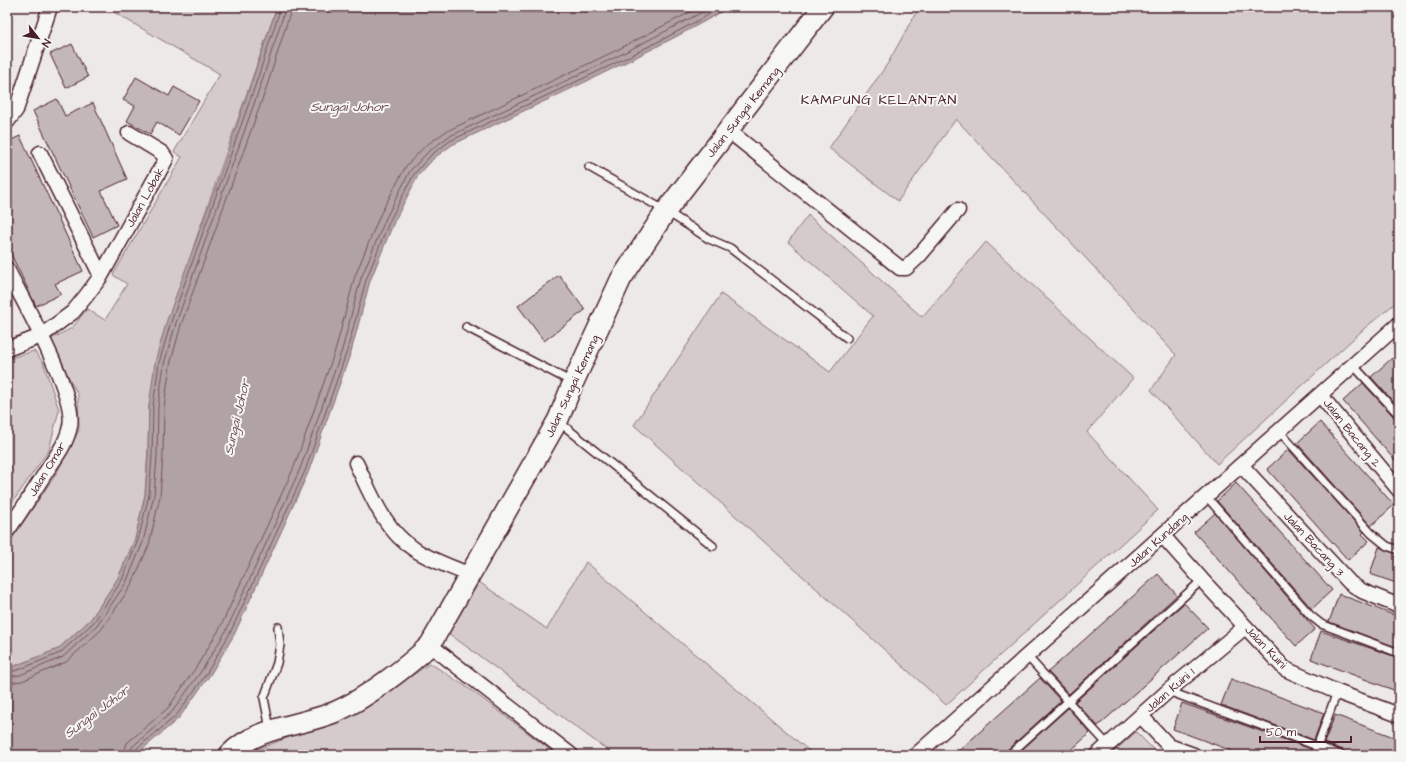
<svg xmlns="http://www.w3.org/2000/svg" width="1406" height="762" font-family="'Architects Daughter',sans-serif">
	<rect width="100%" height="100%" fill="#ece9e6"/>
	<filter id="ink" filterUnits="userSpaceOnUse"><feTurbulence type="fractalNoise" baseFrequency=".025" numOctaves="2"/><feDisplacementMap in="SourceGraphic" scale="8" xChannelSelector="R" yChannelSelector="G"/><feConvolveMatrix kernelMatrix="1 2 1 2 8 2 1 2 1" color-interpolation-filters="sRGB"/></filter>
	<g filter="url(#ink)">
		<path fill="#d4cbca" stroke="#8f757a" d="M105,7H277L195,242L149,406L148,448L145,495L135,539L118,578L91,619L58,649L7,669V546L56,474L79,430L78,395L49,340L72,328L87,309L105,320L127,284L113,275L182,157L174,152L220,74Z
			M919,7H1399V300L1366,327L1217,464L1151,390L1176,355L956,119L898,201L829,148L888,63Z
			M808,215L922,317L986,242L1133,378L1087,432L1158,510L946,705L634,425L721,294L830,372L873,316L788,242Z
			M34,351L43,362L59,410L49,450L7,510V359Z
			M586,562L814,755H614L448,633L479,582L547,629Z
			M430,663L471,690L557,755H243L310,729L376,701Z
			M1136,732L1155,751L1154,755H1110Z"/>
		<path fill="#b1a2a3" stroke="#886e73" d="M277,7H730C640,59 545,100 452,145L434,158L418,176L394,222L370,281L351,352L308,473L234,635L210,675L179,718L136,755H7V669L58,649L91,619L118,578L135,539L145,495L148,456L149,406L155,362L167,320L219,178Z"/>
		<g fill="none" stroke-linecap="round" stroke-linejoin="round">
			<path stroke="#73535b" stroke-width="1" d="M7,672L18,670L60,653L94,622L122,580L138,540L149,495L152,456L153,406L159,363L171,322L255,86L281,7
				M7,677L20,675L63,657L97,625L126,583L143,542L154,495L157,456L158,407L164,364L176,323L260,87L286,7
				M7,683L22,681L66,662L101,630L131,586L149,545L160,496L163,456L164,407L170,365L181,325L266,89L292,7
				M123,755L127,743L168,708L197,666L220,628L294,467L336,348L355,276L380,215L406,166L425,146L445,132L613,52L700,7
				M129,755L132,747L172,712L202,670L226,631L300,469L342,350L361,278L386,218L410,171L428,152L448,137L616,57L712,7
				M134,755L135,750L176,716L207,673L230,633L305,471L347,351L366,280L390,220L414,174L431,155L450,141C541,97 634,58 722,7"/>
		</g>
		<path fill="#c4b7b7" stroke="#4a1f2b" d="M72,44L88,77L66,88L50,54Z
			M136,77L169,96L174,87L199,101L179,135L157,122L150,134L127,121L135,106L123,100Z
			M57,99L65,116L93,103L127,179L101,191L117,225L93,237L33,111Z
			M20,136L83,271L55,284L61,294L36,306L7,246V142Z
			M559,275L585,310L544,341L518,306Z
			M1392,358L1399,366V408L1371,377Z
			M1363,383L1395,418L1399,420V465L1343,401Z
			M1320,422L1394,505L1371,526L1297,443Z
			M1288,450H1289L1364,532L1362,534L1369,541L1348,560L1267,469Z
			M1236,483L1332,590L1312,609L1217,501Z
			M1215,513L1315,629L1296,646L1194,532Z
			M1379,547L1399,555V584L1370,574Z
			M1158,574L1177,595L1069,694L1048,672Z
			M1339,594L1399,617V648L1329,622Z
			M1184,603L1208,628L1098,726L1075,702Z
			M1321,631L1399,658V692L1311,659Z
			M1040,678L1061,701L1006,751L1004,755H954Z
			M1231,679L1324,713L1314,740L1221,705Z
			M1182,703L1311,749L1309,755H1243L1173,729Z
			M1068,708L1090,733L1066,755H1016Z
			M1335,715L1399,739V755H1346L1343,750L1324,743Z"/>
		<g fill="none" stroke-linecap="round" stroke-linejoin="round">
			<defs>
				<path id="lane" d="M589,167L666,211L709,239L730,248L847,338
					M466,327L572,382
					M1353,365L1399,415
					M558,421L713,546
					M1279,431L1371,533L1387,546L1399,550
					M1206,496L1311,616L1321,624L1399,653
					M1027,656L1108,745
					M1168,691L1341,755
					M270,729L264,698L277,663L280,645L278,627
					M1009,755L1202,580
					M1314,755L1337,692"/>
				<path id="street" d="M7,122L16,110L50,7
					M729,131L900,268H906L919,256L958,210
					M40,153L101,276
					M7,269C23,301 77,395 70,426C67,443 55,458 46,472C33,492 21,512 7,531
					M7,349L41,336L73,312L86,296L101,276L166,159L162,153L129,133
					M1320,395L1399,490
					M356,463C371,494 384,530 414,549C430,560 452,567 470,575
					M1241,465L1350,583L1362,591L1399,606
					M1163,536L1202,580L1285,669L1337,692L1399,715
					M430,645L571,755
					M1141,716L1169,746L1194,755
					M916,755L1399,324
					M1097,755L1168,691L1245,627"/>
				<path id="secondary" d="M229,755C255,727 301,726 335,712C365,699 407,667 430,645L558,420L573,383L621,279L666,211L823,7"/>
			</defs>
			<use href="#lane" stroke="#4a1f2b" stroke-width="10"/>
			<use href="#street" stroke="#4a1f2b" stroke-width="17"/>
			<use href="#secondary" stroke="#4a1f2b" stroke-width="23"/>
			<use href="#lane" stroke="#f6f6f2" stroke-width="7"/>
			<use href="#street" stroke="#f6f6f2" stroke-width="14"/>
			<use href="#secondary" stroke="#f6f6f2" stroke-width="20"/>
		</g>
	</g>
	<g text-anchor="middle" stroke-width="4" stroke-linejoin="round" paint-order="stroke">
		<g font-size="12" fill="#4a1f2b" stroke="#f6f6f2">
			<text transform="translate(743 112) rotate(-52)" y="4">Jalan Sungai Kemang</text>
			<text transform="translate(145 197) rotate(-61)" y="4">Jalan Lobak</text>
			<text transform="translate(572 386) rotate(-65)" y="4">Jalan Sungai Kemang</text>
			<text transform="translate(1352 433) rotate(51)" y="4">Jalan Bacang 2</text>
			<text transform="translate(47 469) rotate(-59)" y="4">Jalan Omar</text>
			<text transform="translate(1158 540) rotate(-42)" y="4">Jalan Kundang</text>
			<text transform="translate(1314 544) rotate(47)" y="4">Jalan Bacang 3</text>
			<text transform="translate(1266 647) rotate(46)" y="4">Jalan Kuini</text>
			<text transform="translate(1170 690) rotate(-41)" y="4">Jalan Kuini 1</text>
		</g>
		<g font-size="13" font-style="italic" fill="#6e4d55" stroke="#f6f6f2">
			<text x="349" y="111">Sungai Johor</text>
			<text transform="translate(236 417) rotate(-77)" y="5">Sungai Johor</text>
			<text transform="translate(96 711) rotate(-37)" y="5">Sungai Johor</text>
		</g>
		<g font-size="14" letter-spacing="1" fill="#4a1f2b" stroke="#f6f6f2">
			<text x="879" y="104">KAMPUNG KELANTAN</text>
		</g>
	</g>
	<rect width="1406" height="762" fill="none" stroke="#f6f6f2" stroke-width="24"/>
	<rect x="12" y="12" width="1382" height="738" fill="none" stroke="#4a1f2b" stroke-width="1.5" filter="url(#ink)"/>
	<g transform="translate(38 38) rotate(121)" stroke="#f6f6f2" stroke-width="3" paint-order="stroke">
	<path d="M0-3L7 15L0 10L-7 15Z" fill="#4a1f2b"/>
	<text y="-6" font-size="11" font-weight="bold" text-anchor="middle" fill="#4a1f2b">N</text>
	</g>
	<path d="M1260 736v6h91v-6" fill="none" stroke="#4a1f2b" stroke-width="2"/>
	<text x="1266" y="736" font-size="12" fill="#4a1f2b" stroke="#f6f6f2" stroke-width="3" paint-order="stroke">50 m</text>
</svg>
